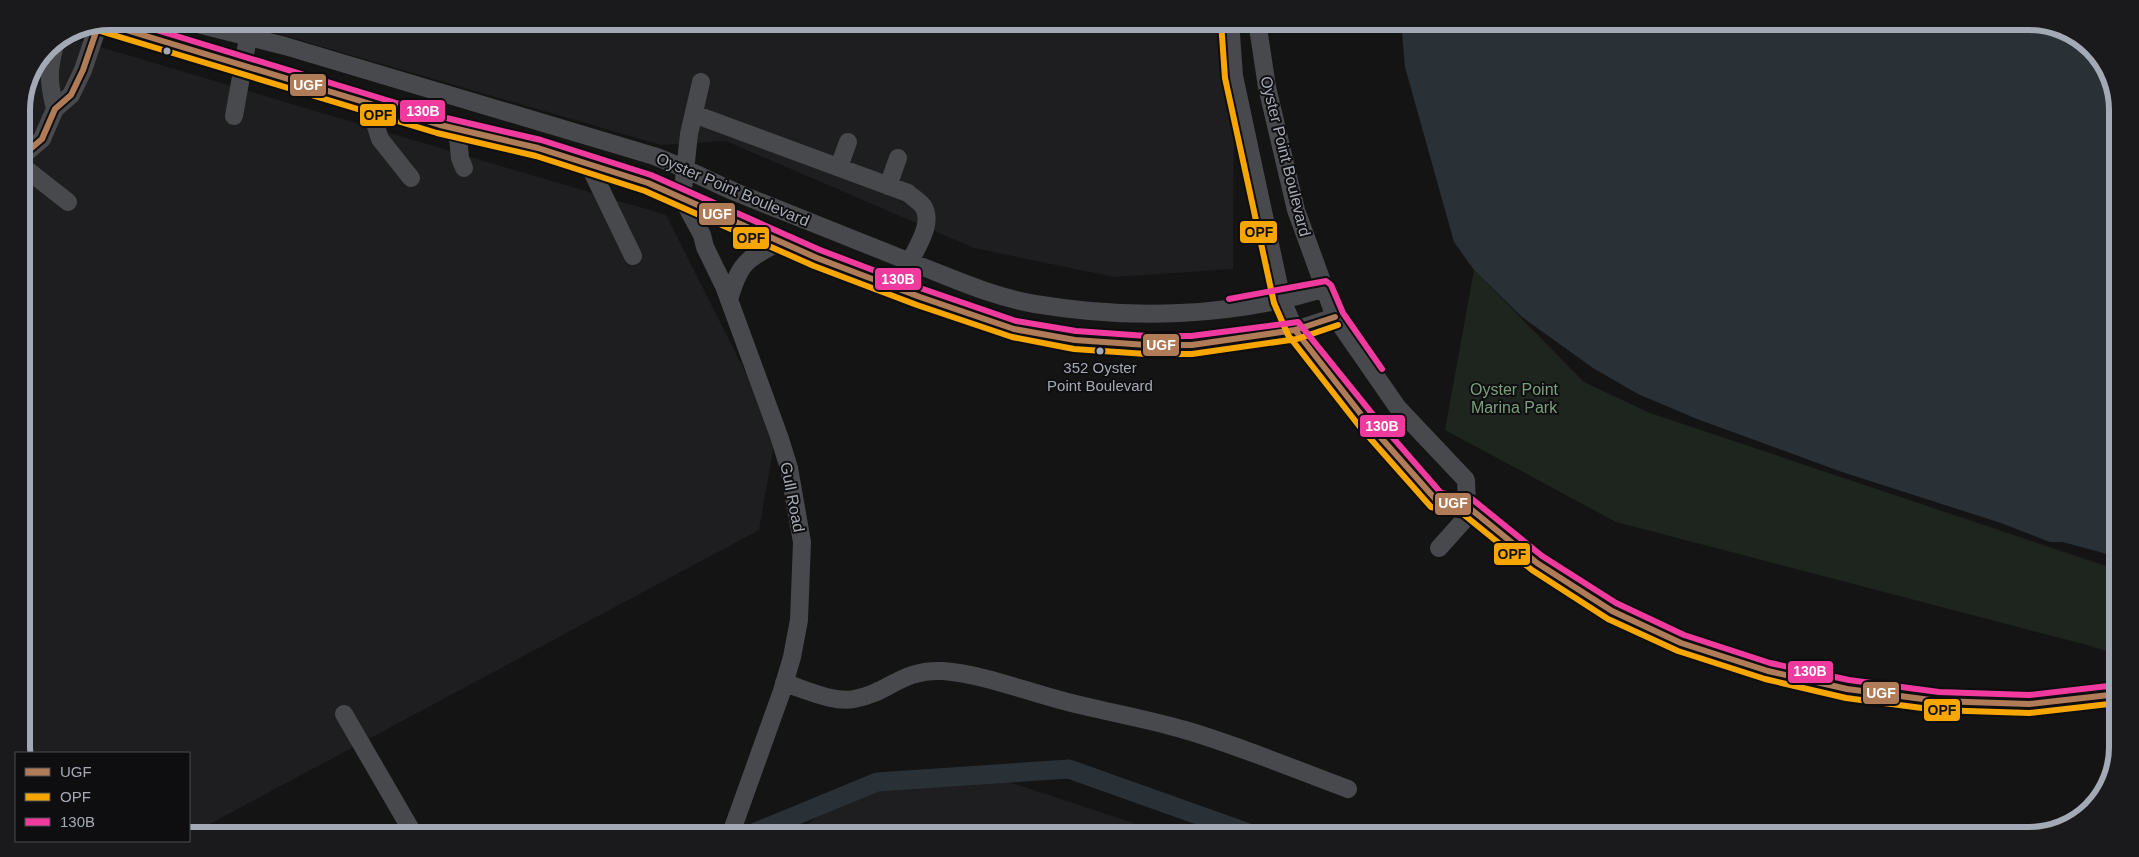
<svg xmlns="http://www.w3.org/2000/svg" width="2139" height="857" font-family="Arial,sans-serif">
	<rect width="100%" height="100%" fill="#141414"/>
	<path fill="#1e1e20" d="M234,21H1234L1233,269L1114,277L974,248L726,141L661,145Z
		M63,36L666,215L776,433L759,530L189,835V753H21V104L47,47Z
		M982,773L1172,836H795L857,780Z"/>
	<path fill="#1e241e" d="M1474,270L1584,382L1650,413L2118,570V655L2087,645L1616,522L1445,430Z"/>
	<path fill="#293137" d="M1401,21H2029L2063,28L2103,60L2118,104V557L2063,542H2050L2001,523L1842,472L1697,419L1638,394L1593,368L1522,317L1474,270L1454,242L1405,67Z"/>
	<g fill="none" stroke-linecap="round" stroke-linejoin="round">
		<path stroke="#293137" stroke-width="19" d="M746,836L877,782L1069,769L1257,836"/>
		<path stroke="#48494d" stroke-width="18" d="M186,21L285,46L654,156C684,167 711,182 740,194C798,217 855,240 913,263C952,278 993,297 1035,304C1130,320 1231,317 1323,289
			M1230,21L1234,76L1282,300L1295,330L1367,422L1437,501L1467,506L1537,563L1612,611L1681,643L1768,671L1847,689L1938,701L2029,704L2118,694
			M1257,21L1267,87L1296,210L1335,317L1398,408L1466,480L1467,506
			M103,23L440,125L538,148L648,183L817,258L920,297L1014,329L1075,340L1147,345H1192L1295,330L1335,317
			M701,82L689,134L682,198L702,235L705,247L724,286L779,436L789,468L802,542L799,620L792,657L782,691L730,836
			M369,104L380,139L411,178
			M55,109C48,81 48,69 56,41
			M694,114L908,193C912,197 919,201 923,206C934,223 917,246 910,262
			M234,116L251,21
			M457,128L460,158L464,168
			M21,157L42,139L55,109L71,95L83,70L99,23
			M21,165L68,202
			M589,165L633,256
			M839,167L848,142
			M888,186L898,158
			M729,300C739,265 745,259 778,243
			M1439,548L1473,510
			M784,683C805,689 833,703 854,699C889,693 901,669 943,671C982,674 1022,690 1060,700C1101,711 1144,718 1185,730C1240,746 1294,769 1348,789
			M344,714L413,833L411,836"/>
		<defs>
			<path id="bus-1" d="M103,23L440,125L538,148L648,183L817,258L920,297L1014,329L1075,340L1147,345H1192L1295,330L1335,317
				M21,157L42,139L55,109L71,95L83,70L99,23
				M1295,330L1367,422L1437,501L1467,506L1537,563L1612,611L1681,643L1768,671L1847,689L1938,701L2029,704L2118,694"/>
			<path id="bus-2" d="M1221,22L1225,78L1274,303L1288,335L1360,427L1431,507L1463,514L1532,570L1608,619L1678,651L1765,679L1846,698L1937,710L2029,713L2118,703
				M100,31L437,133L536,156L645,191L814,266L917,305L1012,337L1074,349L1146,354H1192L1297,339L1338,325"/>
			<path id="bus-3" d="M127,21L442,117L541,140L651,175L820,250L923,289L1016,321L1076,331L1147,336H1191L1298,322L1374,416L1441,493L1472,499L1542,556L1616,603L1684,635L1770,663L1849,680L1939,692L2029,695L2117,685
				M1229,299L1326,281L1331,285L1343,313L1382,369"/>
		</defs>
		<use href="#bus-1" stroke="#0e0e10" stroke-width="10"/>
		<use href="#bus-2" stroke="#0e0e10" stroke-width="10"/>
		<use href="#bus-3" stroke="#0e0e10" stroke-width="10"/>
		<use href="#bus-1" stroke="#b07c57" stroke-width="6"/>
		<use href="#bus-2" stroke="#f7a600" stroke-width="6"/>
		<use href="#bus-3" stroke="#f13a9d" stroke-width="6"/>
	</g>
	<g fill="#a4aab5" stroke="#0e0e10" stroke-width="2">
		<circle cx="167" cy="51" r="4.5"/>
		<circle cx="1100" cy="351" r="4.5"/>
	</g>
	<g text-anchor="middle" stroke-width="4" stroke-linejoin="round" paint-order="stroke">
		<g font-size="15" fill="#a4aab5" stroke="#0e0e10">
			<text x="1100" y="373">352 Oyster<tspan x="1100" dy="18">Point Boulevard</tspan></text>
		</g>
		<g font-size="16" fill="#a4aab5" stroke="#0e0e10">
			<text transform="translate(1286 156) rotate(76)" y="6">Oyster Point Boulevard</text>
			<text transform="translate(733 189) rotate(23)" y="6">Oyster Point Boulevard</text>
			<text transform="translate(793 497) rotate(79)" y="6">Gull Road</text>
		</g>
		<g font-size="16" fill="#7aa17b" stroke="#0e0e10">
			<text x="1514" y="395">Oyster Point<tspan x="1514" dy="18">Marina Park</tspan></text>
		</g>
	</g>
	<path d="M0 0H2139V857H0ZM110 30H2029A80 80 0 0 1 2109 110V747A80 80 0 0 1 2029 827H110A80 80 0 0 1 30 747V110A80 80 0 0 1 110 30Z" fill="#1a1a1d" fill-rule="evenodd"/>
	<path fill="none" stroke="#a4aab5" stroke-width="6" d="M110 30H2029A80 80 0 0 1 2109 110V747A80 80 0 0 1 2029 827H110A80 80 0 0 1 30 747V110A80 80 0 0 1 110 30Z"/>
	<g stroke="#0e0e10" stroke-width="2">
		<rect x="289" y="73" width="38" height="24" rx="5" fill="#b07c57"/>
		<rect x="399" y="99" width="47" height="24" rx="5" fill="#f13a9d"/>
		<rect x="359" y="103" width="38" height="24" rx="5" fill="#f7a600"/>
		<rect x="698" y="202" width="38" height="24" rx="5" fill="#b07c57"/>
		<rect x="1239" y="220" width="39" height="24" rx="5" fill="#f7a600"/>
		<rect x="732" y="226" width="38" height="24" rx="5" fill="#f7a600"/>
		<rect x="874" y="267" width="48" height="24" rx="5" fill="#f13a9d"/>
		<rect x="1142" y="333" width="38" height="24" rx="5" fill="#b07c57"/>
		<rect x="1359" y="414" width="47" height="24" rx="5" fill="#f13a9d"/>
		<rect x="1434" y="492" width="38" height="24" rx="5" fill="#b07c57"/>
		<rect x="1493" y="542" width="38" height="24" rx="5" fill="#f7a600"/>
		<rect x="1787" y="660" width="47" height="24" rx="5" fill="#f13a9d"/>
		<rect x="1862" y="681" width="38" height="24" rx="5" fill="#b07c57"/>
		<rect x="1923" y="698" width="38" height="24" rx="5" fill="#f7a600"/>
	</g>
	<g font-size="14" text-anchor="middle" font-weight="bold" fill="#fff">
		<text x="308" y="90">UGF</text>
		<text x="423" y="116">130B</text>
		<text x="717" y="219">UGF</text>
		<text x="898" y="284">130B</text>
		<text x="1161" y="350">UGF</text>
		<text x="1382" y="431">130B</text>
		<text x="1453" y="508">UGF</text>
		<text x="1810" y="676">130B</text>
		<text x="1881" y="698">UGF</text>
	</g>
	<g font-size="14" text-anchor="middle" font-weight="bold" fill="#111">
		<text x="378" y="120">OPF</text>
		<text x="1259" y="237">OPF</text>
		<text x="751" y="243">OPF</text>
		<text x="1512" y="559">OPF</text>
		<text x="1942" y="715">OPF</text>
	</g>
	<rect x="15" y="752" width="175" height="90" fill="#0e0e10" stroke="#4a4c52"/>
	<rect x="25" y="768" width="25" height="8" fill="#b07c57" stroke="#4a4c52"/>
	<text x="60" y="777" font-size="15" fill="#a4aab5">UGF</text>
	<rect x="25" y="793" width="25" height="8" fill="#f7a600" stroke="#4a4c52"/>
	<text x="60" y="802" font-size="15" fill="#a4aab5">OPF</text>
	<rect x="25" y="818" width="25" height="8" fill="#f13a9d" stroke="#4a4c52"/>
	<text x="60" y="827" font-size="15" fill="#a4aab5">130B</text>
</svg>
